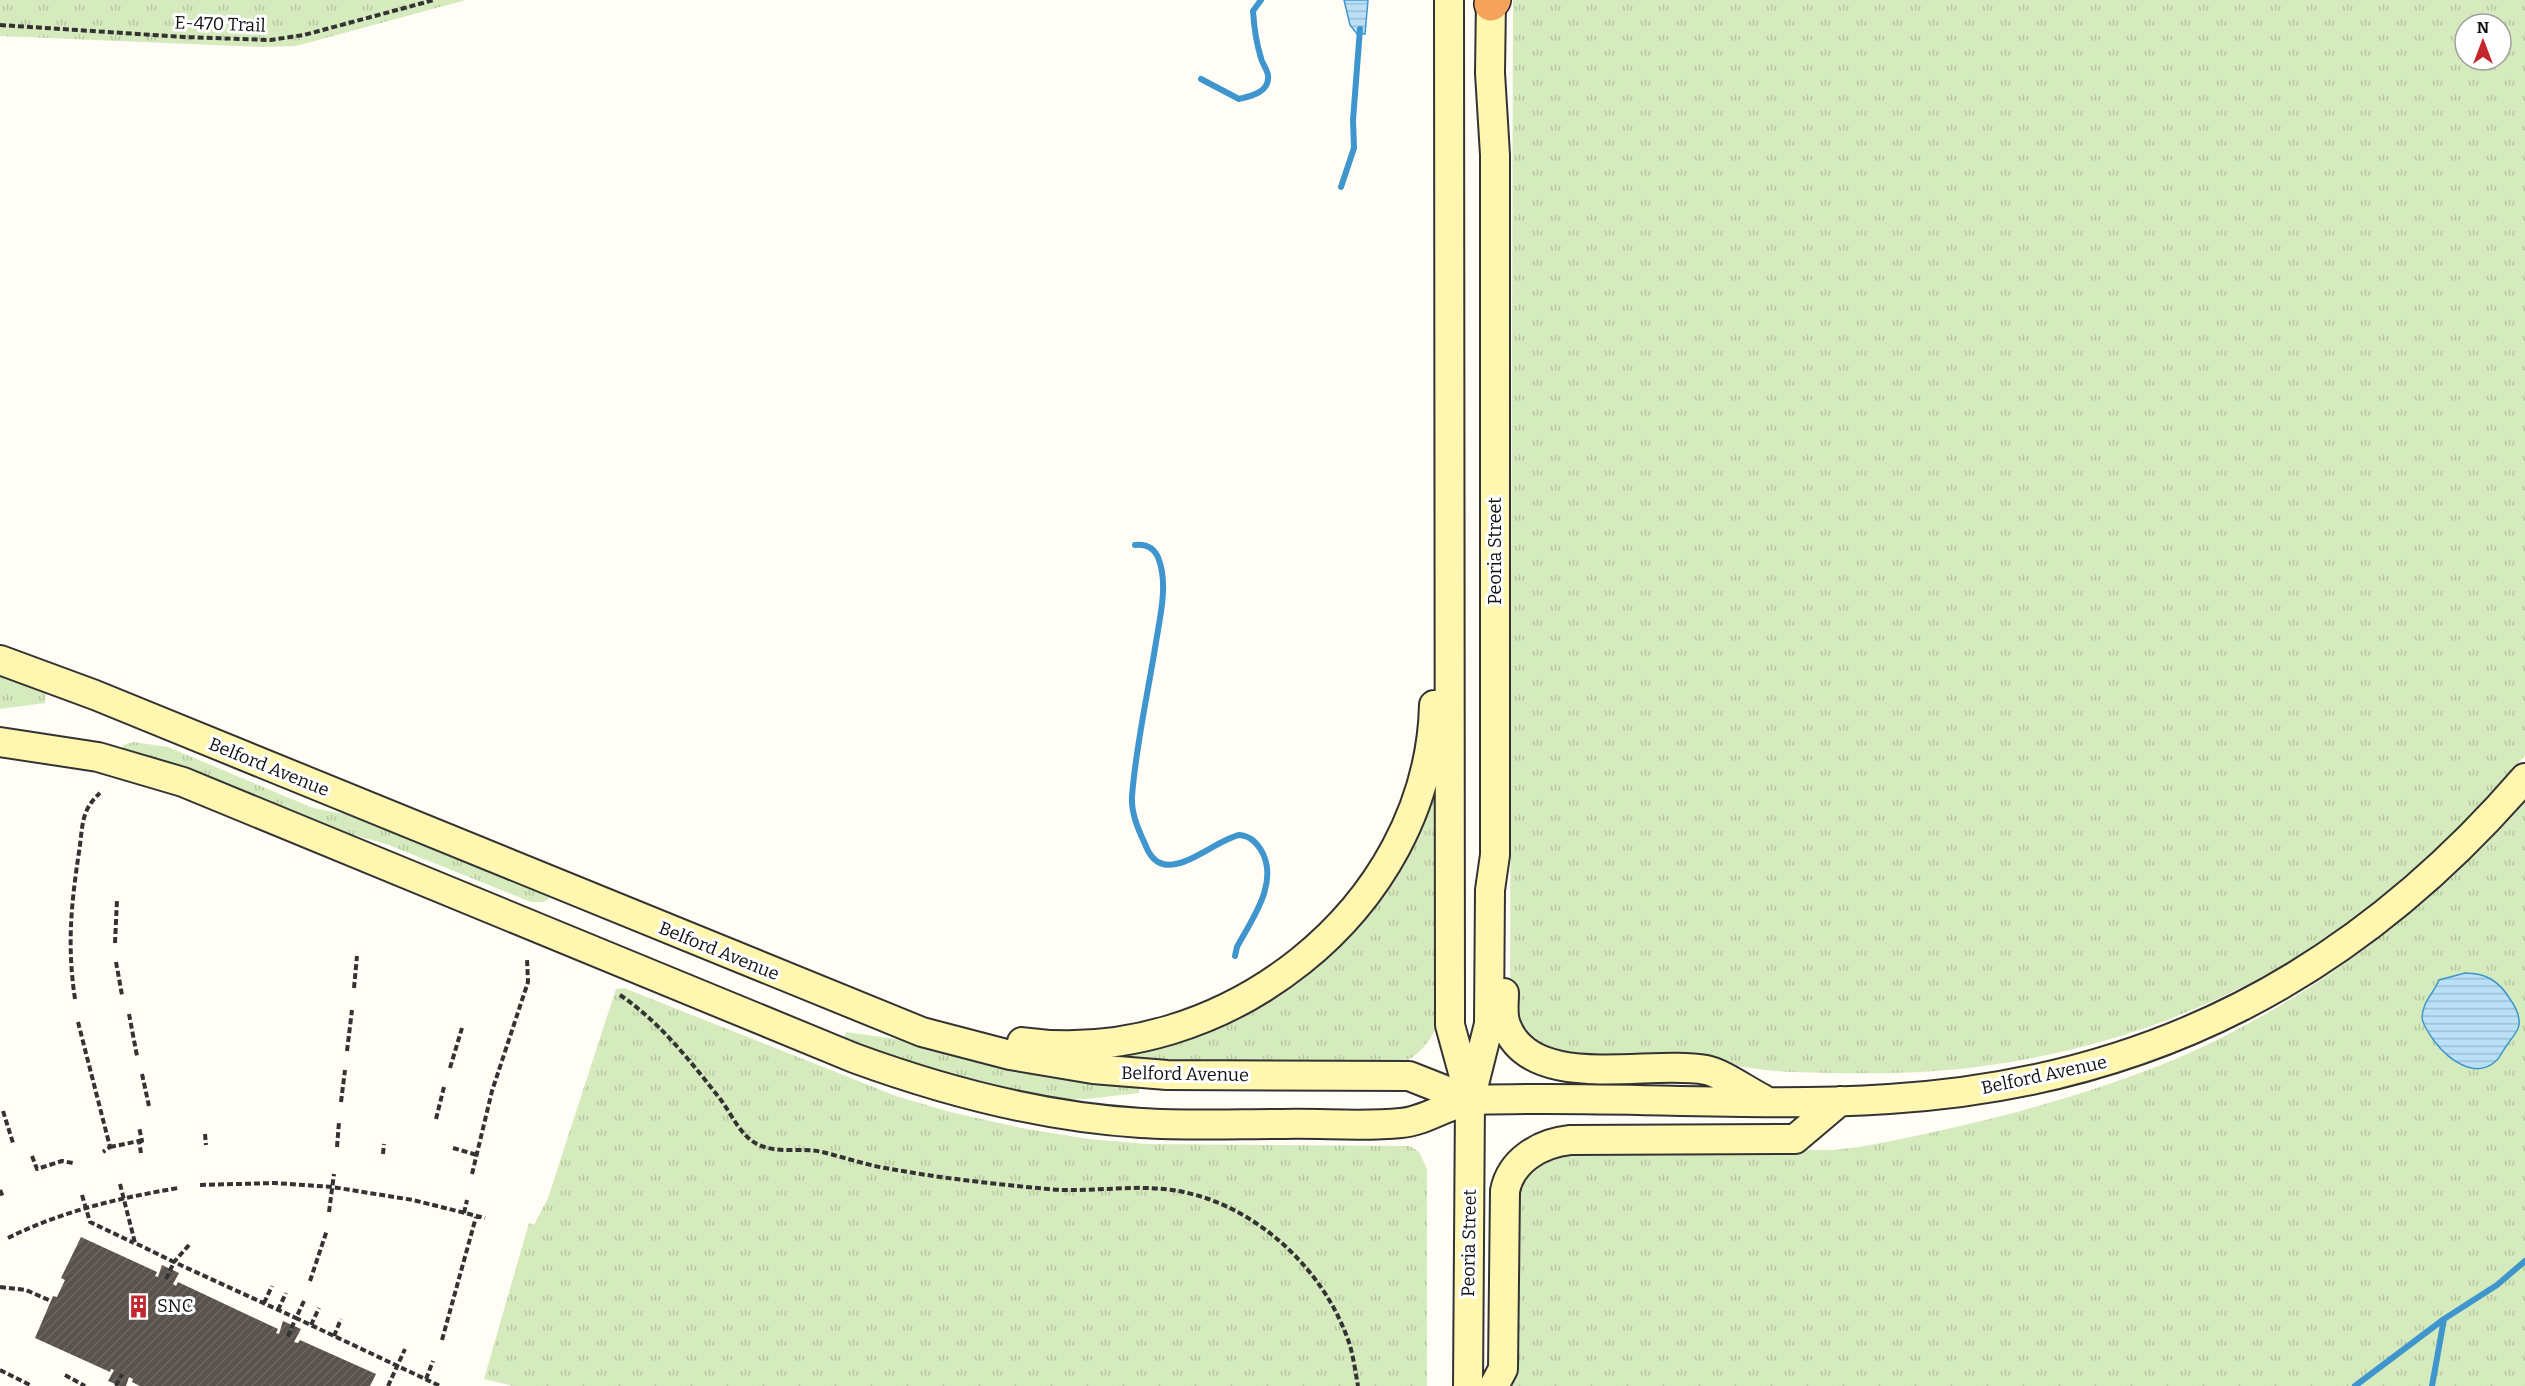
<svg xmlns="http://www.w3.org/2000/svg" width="2525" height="1386" font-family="Bitter,serif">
	<defs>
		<pattern id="grass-tufts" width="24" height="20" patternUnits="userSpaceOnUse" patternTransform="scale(1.5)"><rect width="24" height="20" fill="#d5ebbd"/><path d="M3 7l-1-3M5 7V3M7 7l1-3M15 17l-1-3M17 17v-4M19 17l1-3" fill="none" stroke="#b6c8a1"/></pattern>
		<pattern id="water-rules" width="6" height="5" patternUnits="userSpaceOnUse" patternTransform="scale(1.5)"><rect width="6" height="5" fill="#b9e0f7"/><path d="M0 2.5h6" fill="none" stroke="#9ebfd3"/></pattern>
		<pattern id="building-hatch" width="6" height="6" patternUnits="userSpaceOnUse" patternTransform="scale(1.5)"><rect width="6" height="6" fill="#5a524d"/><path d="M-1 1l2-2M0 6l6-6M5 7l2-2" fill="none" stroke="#6d6662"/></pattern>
	</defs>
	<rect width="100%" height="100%" fill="#fffdf5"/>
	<path fill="url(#grass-tufts)" fill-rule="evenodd" d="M0,0H466L296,46L261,47L0,36Z
		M1513,0H2525V755C2385,927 2205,1036 1984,1066C1921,1075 1856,1074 1793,1072C1755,1071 1717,1061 1679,1058C1643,1055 1605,1063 1570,1058C1559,1057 1548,1053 1538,1050L1510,1009ZM2465,24H2501V60H2465Z
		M0,672L46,692L45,703L0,709Z
		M134,742L168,747L313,808L355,816L551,897L544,902H531L389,845L343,832L123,751V745Z
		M1432,795L1436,796V1028C1429,1043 1418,1056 1402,1063L1168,1064L1112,1057L1113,1054L1269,996Z
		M2525,802V1386H1507L1519,1178L1560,1151L1833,1150L1859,1147C1966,1127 2073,1101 2173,1060C2304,1005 2432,908 2525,802Z
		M624,988L896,1096L950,1112L1021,1128L1088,1139L1147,1144L1410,1146L1419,1152L1427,1169V1386H513L484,1379L529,1223L534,1225L548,1198L616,989Z
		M846,1032L910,1041L1139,1085V1093L1086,1099H1046L963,1081L844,1040Z"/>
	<path fill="url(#water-rules)" stroke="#3f96cf" stroke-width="1.5" d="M1344,0H1368L1365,34H1357L1350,25Z
		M2465,973C2486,973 2499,981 2510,999C2515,1006 2520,1016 2519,1025C2518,1032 2511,1039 2507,1045C2504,1049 2501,1055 2497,1060C2476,1081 2448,1059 2435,1042C2430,1035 2423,1026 2422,1018C2422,1002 2434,993 2439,980Z"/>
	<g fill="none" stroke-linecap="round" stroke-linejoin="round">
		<path stroke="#3f96cf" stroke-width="6" d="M1201,79L1239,99C1252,96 1270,92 1268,75C1267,69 1262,63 1261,58C1256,42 1254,27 1253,11L1261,0
			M1341,187L1354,148L1353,120L1360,29
			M1135,545C1146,544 1155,548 1159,560C1168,585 1160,617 1156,642C1148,693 1136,745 1132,796C1131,813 1138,829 1145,844C1148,852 1154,862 1163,864C1185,870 1217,840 1239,835C1250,836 1255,841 1261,850C1280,882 1252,919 1237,947L1235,956
			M2355,1386L2444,1319L2497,1285L2525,1261
			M2432,1386L2444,1319"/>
	</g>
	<path fill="url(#building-hatch)" d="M81,1237L157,1272L155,1276L158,1277L162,1265L179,1273L173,1284L176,1286L178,1282L278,1329L276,1333L279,1334L283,1321L301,1329L294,1342L298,1343L300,1340L376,1374L370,1386H140L132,1382L133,1379L129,1377L126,1386H120L108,1381L114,1370L111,1369L110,1372L35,1338L53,1296L57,1297L65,1280L61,1278Z"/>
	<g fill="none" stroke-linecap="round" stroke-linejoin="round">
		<defs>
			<path id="secondary" d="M1449,0L1450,1025L1470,1098
				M0,660L95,695L922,1032L1010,1055L1093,1069L1167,1075L1409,1076L1470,1100
				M0,742L98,757L183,782L854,1058C947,1092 1042,1117 1141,1123C1189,1126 1237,1124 1284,1124C1323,1123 1363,1127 1401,1123C1427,1121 1451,1101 1477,1100C1614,1095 1752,1108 1889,1099C2150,1083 2355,975 2525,778
				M1504,993C1504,1003 1502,1015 1506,1025C1531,1094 1650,1059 1706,1070C1722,1073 1747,1091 1763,1099
				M1022,1042C1221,1070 1429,910 1434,705
				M1468,1386L1470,1100L1489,1024L1490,890L1495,855V155L1490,73L1491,0
				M1494,1386L1503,1369L1505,1191C1511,1160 1541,1143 1570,1140L1795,1139L1840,1101"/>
			<path id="highway" d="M1491,4L1494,0"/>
		</defs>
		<use href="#secondary" stroke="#333" stroke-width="32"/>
		<use href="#highway" stroke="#222" stroke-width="36"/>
		<path stroke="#333" stroke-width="4" stroke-dasharray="6 3" stroke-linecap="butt" d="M0,25L184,37L270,40L304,35L434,0
			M115,943L117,900
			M116,962L122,995
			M354,988L357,956
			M620,995C660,1022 691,1062 721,1100C732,1115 741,1137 759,1145C779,1154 802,1147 822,1152C843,1157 863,1164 885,1168C939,1178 994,1184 1048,1189C1090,1193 1131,1184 1172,1190C1250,1201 1320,1264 1347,1337C1353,1352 1355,1370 1358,1386
			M75,999C67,946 71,905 79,852C83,827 80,811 100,793
			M129,1014L137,1056
			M78,1022L110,1147L103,1152
			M347,1051L352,1010
			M450,1068L462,1028
			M142,1074L149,1106
			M341,1102L345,1070
			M3,1111L13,1143
			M436,1119L444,1087
			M205,1134L206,1145
			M139,1141H142L139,1127
			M110,1147L139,1141L141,1153
			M337,1147L339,1122
			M453,1148L477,1155
			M383,1154L384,1144
			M32,1156L37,1169L62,1161L73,1163
			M472,1174L492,1091L528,982L527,959
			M120,1184L135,1243L174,1262L165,1281
			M200,1185L275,1183L332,1187L413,1200L485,1218
			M0,1190L3,1197
			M82,1195L90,1222L134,1243
			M329,1212L334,1174
			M464,1213L467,1200
			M8,1238C62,1211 119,1198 178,1188
			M189,1245L174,1262L296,1318L287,1338
			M310,1281L327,1230
			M0,1287L26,1290L51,1301
			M304,1301L296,1318L440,1386
			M264,1303L272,1286
			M278,1310L286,1293
			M311,1325L319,1308
			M334,1336L341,1319
			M442,1340L476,1217
			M0,1370L32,1386
			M65,1375L85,1386
			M426,1379L433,1361
			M116,1386L122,1374
			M388,1386L405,1349"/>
		<use href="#secondary" stroke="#fff6b0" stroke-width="28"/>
		<use href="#highway" stroke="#f5a25d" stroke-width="33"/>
	</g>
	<defs>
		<symbol id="building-bare" viewBox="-9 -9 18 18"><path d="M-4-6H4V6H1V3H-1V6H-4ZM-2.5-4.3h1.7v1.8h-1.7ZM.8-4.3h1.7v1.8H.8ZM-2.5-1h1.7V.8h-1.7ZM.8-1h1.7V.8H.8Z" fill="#c4262e" stroke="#fff" stroke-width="2.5" paint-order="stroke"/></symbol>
	</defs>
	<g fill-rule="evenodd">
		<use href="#building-bare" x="122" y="1290" width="33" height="33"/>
	</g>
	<g text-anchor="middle" stroke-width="6" stroke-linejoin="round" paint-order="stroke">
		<g font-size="18" fill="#111" stroke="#fff">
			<text transform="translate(220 24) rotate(2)" y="6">E-470 Trail</text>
			<text transform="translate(1495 551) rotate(-90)" y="6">Peoria Street</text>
			<text transform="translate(269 767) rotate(22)" y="6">Belford Avenue</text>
			<text transform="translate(719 951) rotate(22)" y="6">Belford Avenue</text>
			<text transform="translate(1185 1074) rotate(1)" y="6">Belford Avenue</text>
			<text transform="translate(2044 1075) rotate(-12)" y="6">Belford Avenue</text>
			<text transform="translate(1469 1243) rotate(-89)" y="6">Peoria Street</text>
		</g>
		<g font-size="18" fill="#111" stroke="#fff" text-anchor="start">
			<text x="157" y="1312">SNC</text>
		</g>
	</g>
	<g transform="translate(2483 42)"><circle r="28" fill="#ffffff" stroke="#a0a0a0" stroke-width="1.5"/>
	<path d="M0-4.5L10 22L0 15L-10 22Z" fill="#c4262e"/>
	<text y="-9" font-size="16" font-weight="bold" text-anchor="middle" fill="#111111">N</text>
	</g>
</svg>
